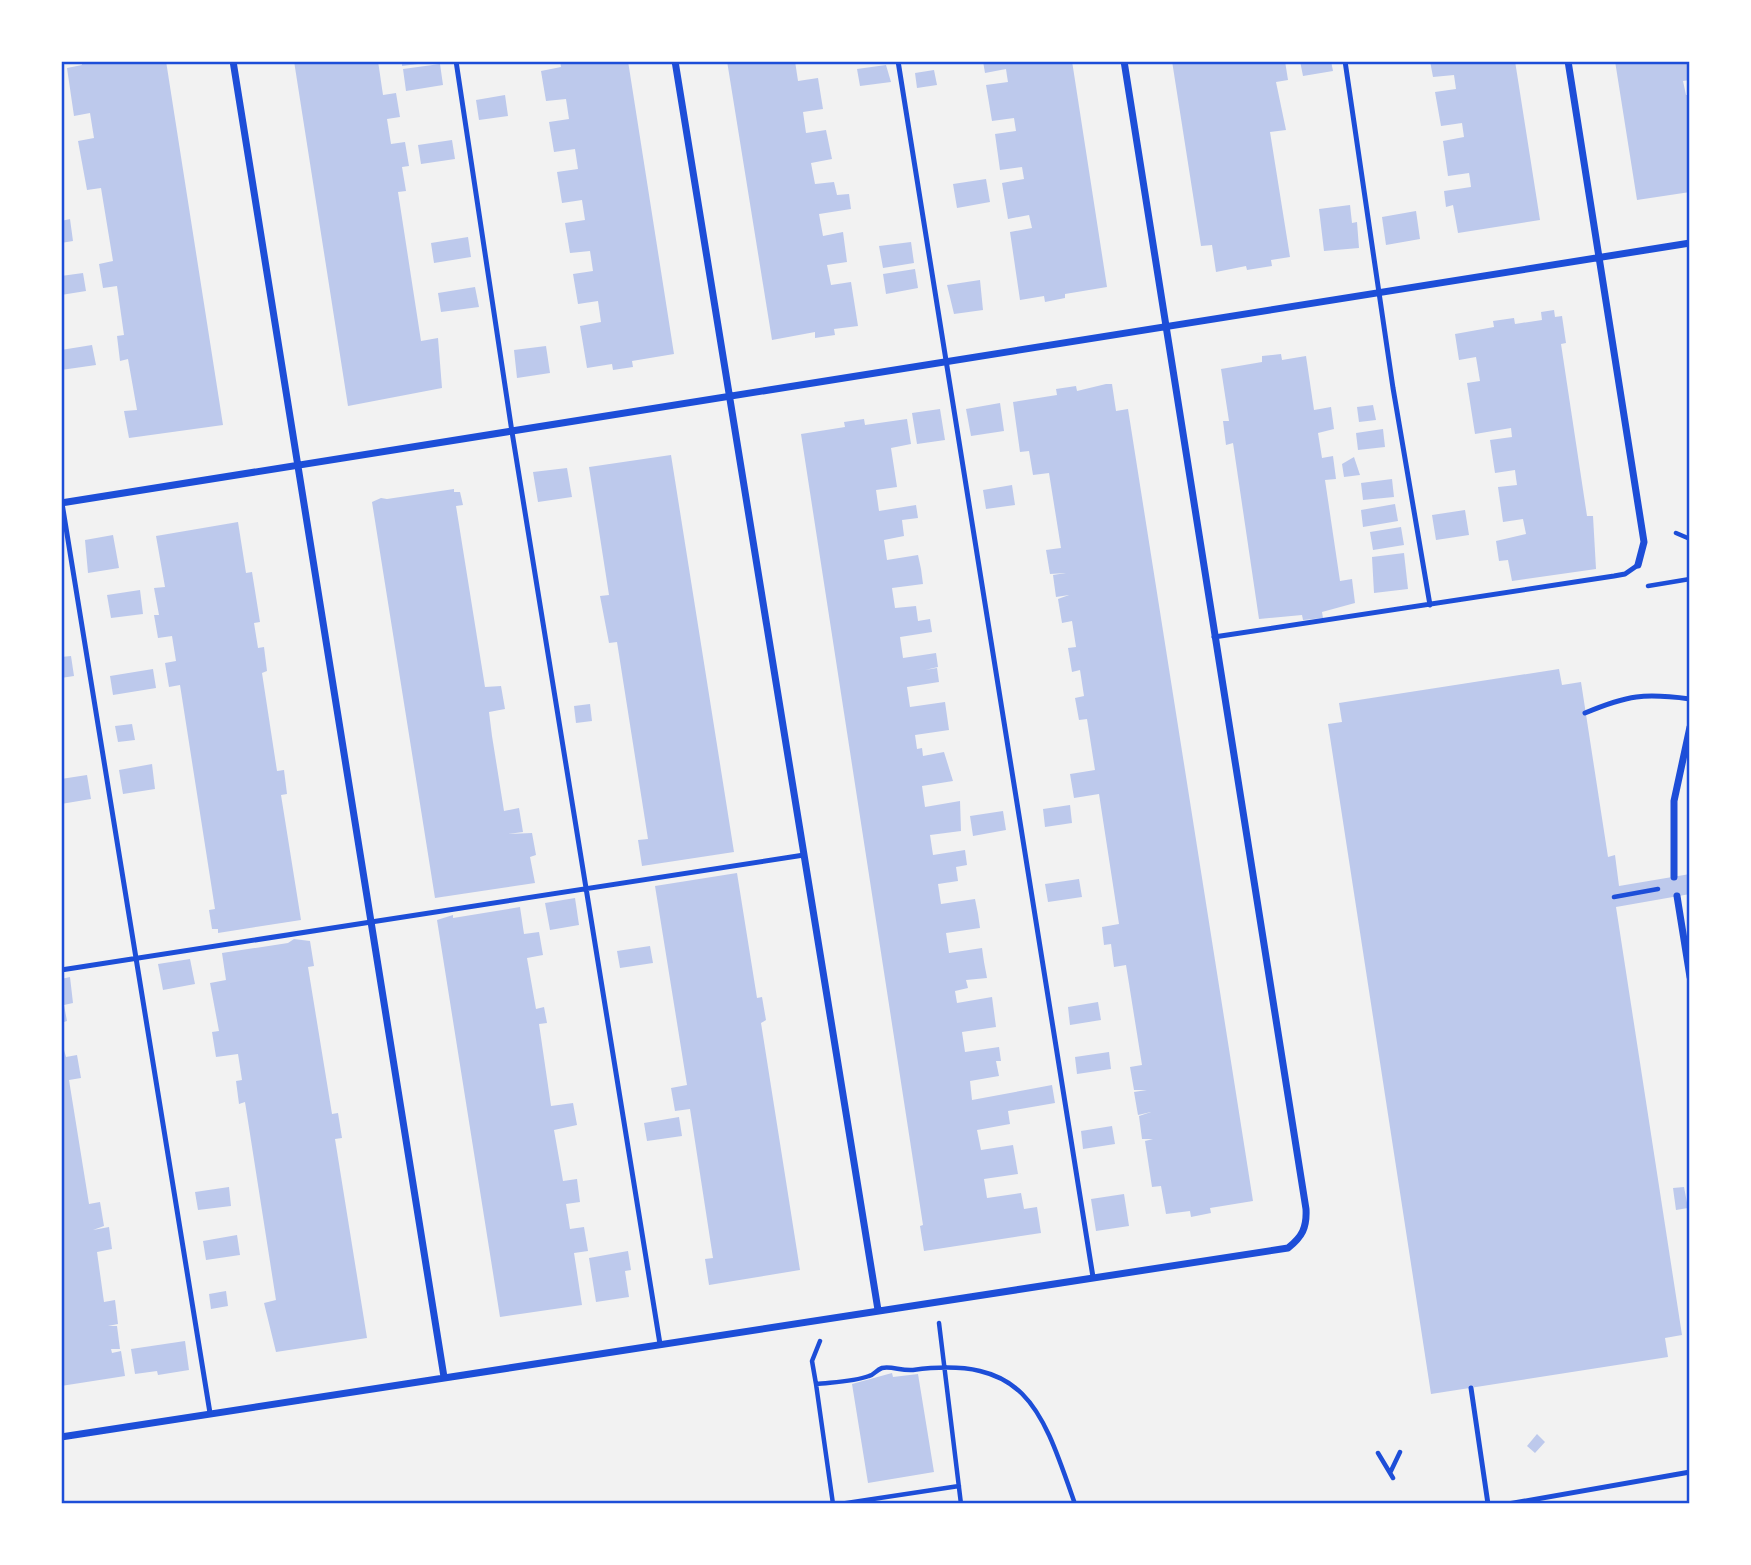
<svg xmlns="http://www.w3.org/2000/svg" width="1751" height="1565" font-family="Montserrat,sans-serif">
	<rect width="100%" height="100%" fill="#f2f2f2"/>
	<path fill="#bdc9ec" d="M81,61H166L223,425L129,438L124,411L137,410L128,359L120,361L117,336L124,335L117,286L103,288L99,264L113,261L101,188L87,190L78,141L94,138L90,113L74,116L67,68L82,65Z
		M294,61H378L383,95L396,93L400,117L387,119L391,144L405,142L409,166L402,167L406,191L398,192L421,341L438,338L442,388L348,406Z
		M402,61H426V63L402,66Z
		M560,61H628L674,354L632,361L633,367L613,370L612,364L587,368L580,326L601,322L598,301L578,304L573,274L593,271L590,251L570,253L565,223L585,220L582,200L562,203L557,172L578,169L575,149L554,152L549,122L569,119L566,99L546,101L541,71L561,67Z
		M727,61H795L798,81L818,78L823,109L803,112L806,133L826,130L832,159L811,163L815,184L834,182L837,195L849,194L851,209L819,214L823,236L843,232L847,262L827,265L831,285L851,282L858,326L834,329L835,335L815,338V332L772,340Z
		M983,61H1072L1107,287L1065,294V298L1045,302L1044,296L1020,300L1010,232L1032,228L1029,215L1008,219L1002,183L1024,179L1022,167L1000,170L995,134L1016,131L1014,118L992,121L986,85L1008,82L1007,76L1006,69L985,73Z
		M1172,61H1285L1288,80L1276,82L1286,130L1270,132L1290,257L1271,260L1272,266L1247,270L1246,266L1216,272L1212,245L1201,246Z
		M1300,61H1331L1333,71L1303,76Z
		M1430,61H1515L1540,220L1458,233L1453,205L1446,207L1444,191L1471,187L1470,179L1469,173L1448,176L1443,141L1464,137L1462,123L1441,126L1435,92L1456,89L1454,75L1433,77Z
		M1615,61H1690V80L1683,81L1686,95H1690V192L1637,200Z
		M440,64L443,85L406,91L403,69Z
		M886,65L891,82L860,86L857,69Z
		M934,70L937,85L917,88L915,73Z
		M505,95L508,116L479,120L476,100Z
		M452,140L455,159L421,164L418,145Z
		M986,179L990,202L957,208L953,184Z
		M1350,205L1352,223L1357,222L1359,248L1324,251L1319,209Z
		M1416,211L1420,239L1386,245L1382,217Z
		M70,219L73,241L61,243V221Z
		M468,237L471,257L434,263L431,243Z
		M911,242L914,263L883,268L879,246Z
		M915,269L918,288L886,294L883,274Z
		M83,273L86,291L61,295V276Z
		M980,280L983,310L954,314L947,285Z
		M475,287L479,307L441,312L438,293Z
		M1554,310L1555,317L1562,316L1566,343L1561,344L1587,516H1593L1596,569L1512,581L1508,560L1499,561L1496,541L1526,534L1523,519L1503,522L1498,487L1517,485L1516,478L1515,470L1495,473L1490,440L1512,437L1511,428L1475,434L1467,383L1480,381L1476,357L1459,360L1455,334L1494,327L1493,321L1514,318L1515,324L1542,320L1541,312Z
		M92,345L96,365L61,370V350Z
		M546,346L550,373L517,378L514,350Z
		M1281,354L1282,360L1306,356L1314,410L1331,407L1334,429L1318,433L1322,458L1333,456L1336,479L1325,480L1340,581L1352,579L1355,603L1322,612L1323,618L1303,620L1302,615L1259,619L1233,443L1226,445L1223,421H1229L1221,369L1262,362V356Z
		M1106,384H1112L1116,411L1128,409L1253,1201L1210,1208L1211,1213L1191,1217L1190,1211L1166,1214L1161,1186L1152,1187L1145,1141L1153,1139H1142L1139,1116L1151,1112L1138,1115L1134,1092L1147,1090H1134L1130,1067L1142,1065L1126,965L1114,967L1111,944L1104,945L1102,927L1119,924L1099,794L1074,798L1070,774L1095,770L1087,719L1079,720L1075,698L1084,696L1080,670L1072,672L1068,648L1076,647L1072,621L1062,623L1058,599L1069,595L1056,597L1053,575L1066,573L1050,574L1046,550L1061,548L1049,473L1033,475L1029,451L1020,452L1013,402L1057,395L1056,389L1076,386L1077,391Z
		M1000,403L1004,431L971,436L966,409Z
		M1373,405L1376,420L1359,422L1357,407Z
		M940,409L945,440L917,444L912,413Z
		M864,419L865,425L907,419L911,444L891,448L897,487L876,490L879,511L916,505L918,518L902,520L904,536L884,540L887,560L918,555L921,569L923,584L892,588L895,608L916,606L918,621L930,619L932,632L900,637L903,658L936,653L938,667L925,670L937,668L939,682L907,687L910,707L945,702L949,730L915,735L917,749L922,748L923,756L944,752L953,781L922,786L925,807L960,801L961,831L930,835L933,855L965,850L967,865L956,867L958,881L938,884L941,904L975,899L978,914L980,928L946,933L949,953L982,948L984,962L987,978L966,980L968,988L955,991L957,1003L992,997L996,1027L962,1032L965,1052L999,1047L1001,1061H996L999,1076L970,1081L972,1100L1052,1085L1055,1103L1008,1111L1010,1124L977,1130L981,1150L1013,1145L1018,1174L984,1179L987,1198L1021,1193L1024,1209L1037,1207L1041,1233L924,1251L920,1226L923,1225L801,434L845,427L844,422Z
		M1383,429L1385,447L1358,450L1356,433Z
		M671,455L734,852L642,866L638,840L648,839L617,642L609,643L600,596L609,595L589,467Z
		M1354,457L1360,475L1344,477L1342,464Z
		M567,468L572,497L538,502L533,472Z
		M1392,479L1394,497L1363,500L1361,483Z
		M1012,485L1015,505L986,509L983,490Z
		M454,489V492H460L463,505L456,506L485,687L501,686L505,709L489,712L492,736L504,811L519,808L523,832L508,834L532,833L536,855L530,857L535,883L435,898L372,502L381,498L387,499Z
		M1395,504L1398,521L1363,527L1361,510Z
		M1465,510L1469,535L1436,540L1432,515Z
		M238,522L246,573L252,572L260,622L254,623L258,648L264,647L267,671L262,673L277,771L284,770L287,794L281,795L301,920L218,933V929H212L209,910L215,909L180,685L169,687L165,663L176,661L172,636L158,638L154,615H159L154,588L165,587L156,536Z
		M1401,527L1404,545L1373,550L1370,532Z
		M113,535L119,568L88,573L85,540Z
		M1404,553L1408,589L1374,593L1372,557Z
		M140,590L143,614L111,618L107,595Z
		M71,656L74,676L61,678V657Z
		M153,669L156,688L113,695L110,676Z
		M1559,669L1562,685L1581,682L1608,857L1615,855L1619,886L1690,874V894L1616,907L1682,1335L1665,1338L1668,1357L1431,1394L1328,724L1342,722L1339,703Z
		M590,704L592,721L576,723L574,706Z
		M132,724L135,740L118,742L115,726Z
		M152,764L155,789L123,794L119,770Z
		M87,775L91,799L61,804V779Z
		M1070,805L1072,823L1045,827L1043,809Z
		M1003,811L1006,830L973,836L970,816Z
		M737,873L757,998L762,997L766,1020L761,1023L800,1270L709,1285L705,1259L713,1258L690,1109L675,1111L671,1088L687,1085L655,886Z
		M1079,879L1082,897L1048,902L1045,884Z
		M575,898L579,925L550,930L545,903Z
		M520,907L524,934L539,932L543,955L527,958L536,1009L544,1007L547,1023L539,1024L551,1106L573,1103L577,1125L554,1130L563,1181L577,1179L580,1202L566,1204L570,1229L584,1227L588,1251L574,1253L582,1305L500,1317L437,920L453,915V918Z
		M294,939L310,941L314,966L308,967L332,1114L338,1113L342,1138L335,1139L367,1338L276,1352L264,1303L276,1300L245,1102L239,1104L236,1081L242,1080L238,1054L216,1057L212,1032L219,1031L210,983L226,980L222,953L288,943Z
		M650,946L653,963L620,968L617,951Z
		M190,959L195,984L163,990L158,964Z
		M70,977L73,1003L64,1005L67,1021L61,1023V979Z
		M1098,1002L1101,1020L1070,1025L1068,1007Z
		M61,1039L66,1057L77,1055L81,1078L69,1080L89,1204L100,1202L104,1226L93,1230L109,1227L112,1249L97,1252L104,1302L115,1300L118,1324L108,1326H117L120,1349H111L112,1353L121,1351L125,1376L61,1386Z
		M1109,1052L1111,1069L1077,1074L1075,1057Z
		M679,1117L682,1136L647,1141L644,1123Z
		M1112,1126L1115,1144L1083,1149L1081,1131Z
		M229,1187L231,1206L198,1210L195,1192Z
		M1684,1187L1688,1208L1676,1210L1673,1188Z
		M1124,1194L1129,1226L1096,1231L1091,1199Z
		M237,1235L240,1255L206,1260L203,1241Z
		M628,1251L631,1270L625,1271L629,1297L596,1302L589,1258Z
		M226,1291L228,1306L211,1309L209,1294Z
		M185,1341L189,1370L158,1375L157,1371L135,1374L131,1349Z
		M892,1373L893,1377L918,1374L934,1472L868,1483L852,1384Z
		M1537,1434L1545,1442L1535,1453L1527,1446Z"/>
	<g fill="none" stroke-linecap="round" stroke-linejoin="round">
		<path stroke="#1d4ed8" stroke-width="4.5" d="M1676,533L1690,539
			M1648,586L1690,579
			M1614,897L1658,889
			M939,1323L961,1504
			M820,1341L812,1361L816,1384C832,1382 853,1382 869,1376C874,1375 876,1370 882,1368C892,1366 901,1371 913,1370C1027,1355 1042,1410 1075,1504
			M816,1384L833,1504
			M1378,1453L1393,1478
			M1390,1473L1400,1452
			M840,1504L959,1486"/>
		<path stroke="#1d4ed8" stroke-width="5" d="M456,61L512,432L660,1344
			M898,61L1093,1277
			M1345,61L1393,388L1430,605
			M61,497L210,1413
			M1214,637L1614,576L1625,574L1638,565
			M1585,713C1628,695 1644,693 1690,699
			M61,970L804,855
			M1471,1388L1488,1504
			M1508,1504L1690,1472"/>
		<path stroke="#1d4ed8" stroke-width="7" d="M233,61L444,1377
			M675,61L878,1310
			M1568,61L1644,542L1638,565
			M61,503L1690,243
			M1674,877V801L1690,727
			M1677,896L1690,977
			M61,1437L1288,1248C1302,1237 1307,1228 1306,1209L1124,61"/>
	</g>
	<rect width="1751" height="1565" fill="none" stroke="#ffffff" stroke-width="126"/>
	<rect x="63" y="63" width="1625" height="1439" fill="none" stroke="#1d4ed8" stroke-width="2.5"/>
</svg>
